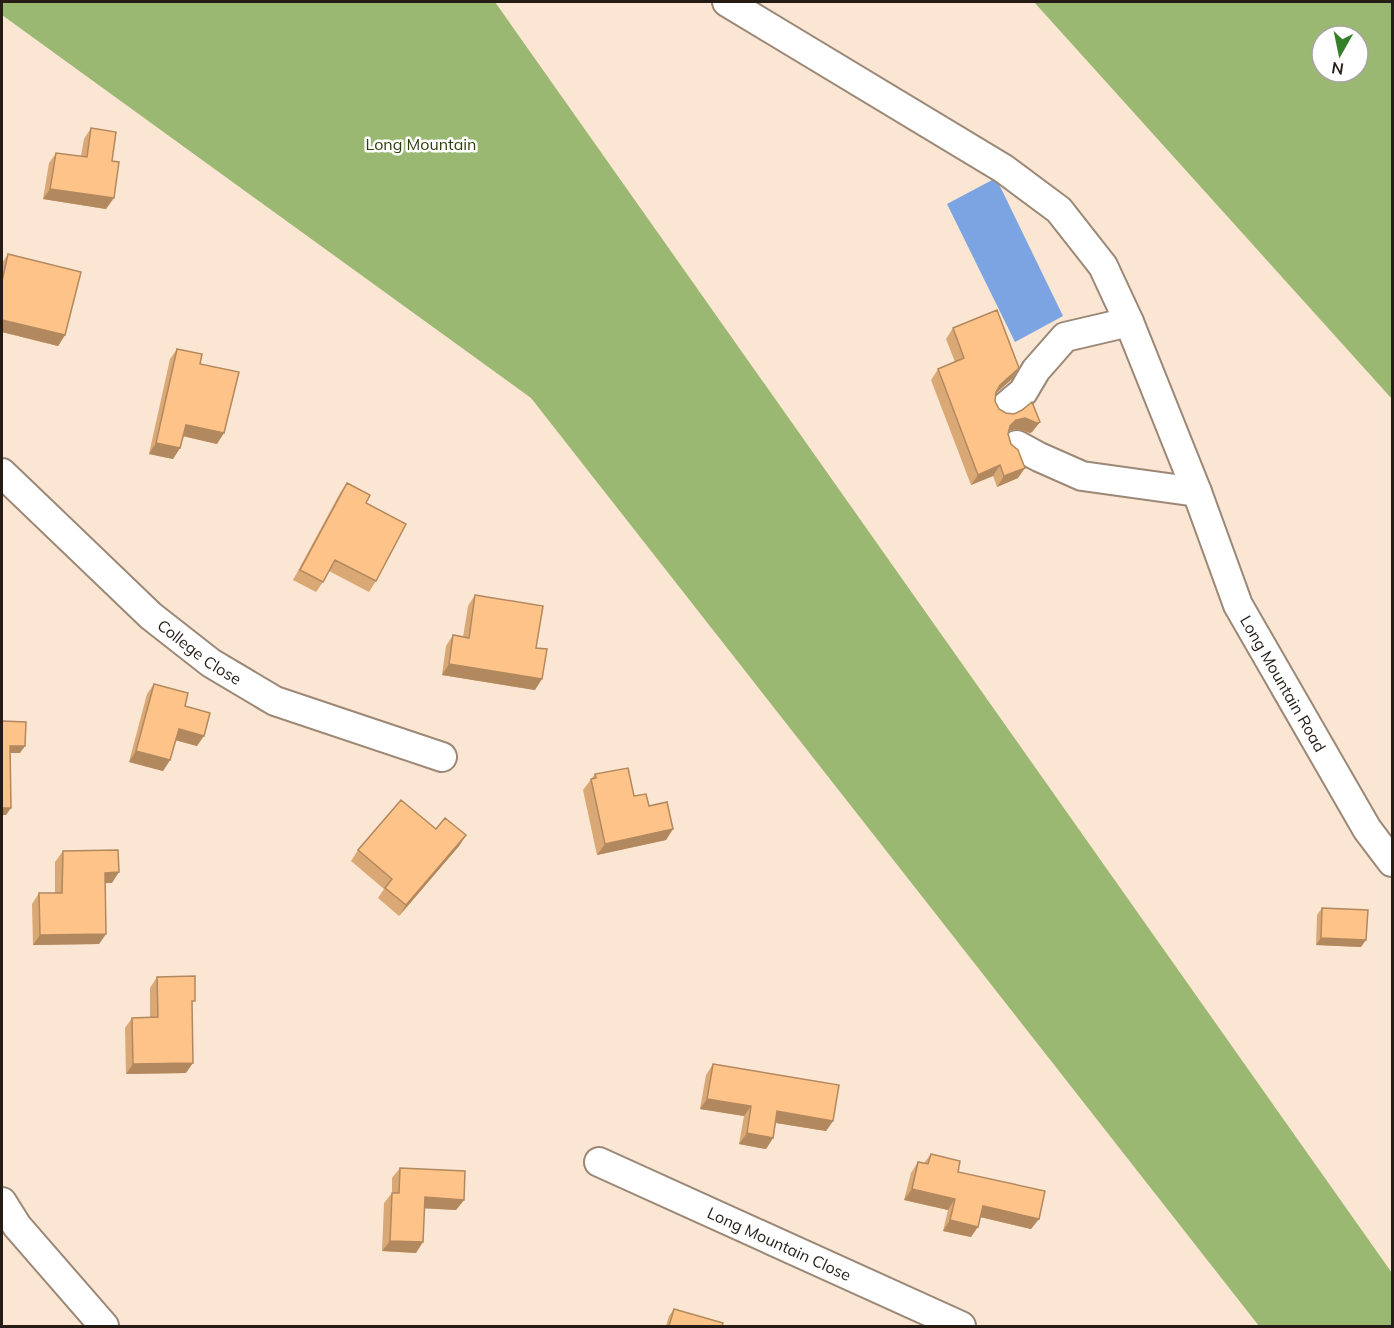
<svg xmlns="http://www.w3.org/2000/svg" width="1394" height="1328" font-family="Mulish,sans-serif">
	<rect width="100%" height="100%" fill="#fae6d2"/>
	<path fill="#9ab872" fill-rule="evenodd" d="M2,2H495L1392,1273V1326H1259L531,398L2,15Z
		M1034,2H1392V399ZM1322,36H1358V72H1322Z"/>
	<path fill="#7ca4e2" d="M996,178L1063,316L1015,342L947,204Z"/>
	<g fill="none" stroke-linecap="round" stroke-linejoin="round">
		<defs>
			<g id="minor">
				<path d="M727,2L1004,169L1059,210L1103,266L1129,322"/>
				<path id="s1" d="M1004,408L1023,392L1036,370L1065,337L1129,322L1197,492L1238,605L1367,829L1392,862"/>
				<path d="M1017,445L1039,457L1082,476L1197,492"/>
				<path id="s2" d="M2,473L151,616L211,663L275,701L442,757"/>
				<path id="s3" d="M599,1162L961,1326"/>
				<path d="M2,1202L17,1226L104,1326"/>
			</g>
		</defs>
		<use href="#minor" stroke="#9b8876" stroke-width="32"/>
		<use href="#minor" stroke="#fff" stroke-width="28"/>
	</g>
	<path fill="#daa875" d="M91,128L112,161L106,209L43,199L49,163L56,153L81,156L84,139Z
		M8,254L65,335L58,346L2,332V263Z
		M953,328L1019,368L1012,379L996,393L995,401L999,409L1006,413L1040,422L1032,432L1030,433L1017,429L1009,431L1008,434L1018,478L997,487L993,476L971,485L931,380L938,369L955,362L946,339Z
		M177,349L200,364L217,444L183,436L180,448L173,459L149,454L170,359Z
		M347,483L366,503L376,581L369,592L329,571L323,582L316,592L293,580L340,493Z
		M475,595L536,648L535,690L442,675L446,646L453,635L463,637L468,606Z
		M154,684L185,706L197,746L175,740L170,760L163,771L129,762L147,694Z
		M595,774L634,796L649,806L673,829L666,840L597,855L583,790Z
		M436,829L466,835L459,846L399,916L378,898L384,889L351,861L358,850Z
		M63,851L112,883H105L106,934L99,944L33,945L32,904L39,893H55V862Z
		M1322,908L1361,947L1316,945L1317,915Z
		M157,977L192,1006L186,1073L126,1074L125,1028L132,1018L150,1017V988Z
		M713,1064L833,1121L826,1131L776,1123L773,1138L766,1149L739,1144L744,1116L700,1109L706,1075Z
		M931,1154L958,1172L1039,1219L1031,1229L980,1217L971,1237L943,1231L948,1210L904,1200L911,1173L918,1162L924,1163Z
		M400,1168L464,1200L456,1210L424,1208L416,1253L382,1251L384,1203L392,1193V1178Z
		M674,1309L722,1326H666L669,1316Z"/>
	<path fill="#b2885f" d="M50,189L114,198L106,209L43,199Z
		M2,320L65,335L58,346L2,332Z
		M1019,368L1012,379L993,396L1000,385Z
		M1025,418L1040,422L1032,432L1030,433L1017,429L1009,431L1010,426L1016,420Z
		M186,425L224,433L217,444L178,435Z
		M156,443L180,448L173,459L149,454Z
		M1000,465L993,476L971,485L978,475Z
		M1025,468L1018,478L997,487L1004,476Z
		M449,664L542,679L535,690L442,675Z
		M179,729L204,736L197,746L171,739Z
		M10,746H25L20,753H6Z
		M136,751L170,760L163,771L129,762Z
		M2,808H11L6,815H2Z
		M673,829L666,840L597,855L605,844Z
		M466,835L459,846L399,916L406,905Z
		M119,872L112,883H97L105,873Z
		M106,934L99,944L33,945L40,935Z
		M1321,938L1366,940L1361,947L1316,945Z
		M193,1063L186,1073L126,1074L133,1064Z
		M707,1099L751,1106L744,1116L700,1109Z
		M777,1111L833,1121L826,1131L770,1122Z
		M747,1133L773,1138L766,1149L739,1144Z
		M912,1189L955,1199L948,1210L904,1200Z
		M425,1197L464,1200L456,1210L417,1208Z
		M983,1206L1039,1219L1031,1229L976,1216Z
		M950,1220L978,1227L971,1237L943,1231Z
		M390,1241L423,1242L416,1253L382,1251Z"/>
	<path fill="#fec388" stroke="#b2885f" stroke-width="1.5" d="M91,128L116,132L112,161L119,162L114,198L50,189L56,153L87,157Z
		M8,254L81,272L65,335L2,320V281Z
		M997,310L1019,368L1000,385L996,392L995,401L999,409L1006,413L1014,414L1022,410L1032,402L1040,422L1037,423L1025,418L1016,420L1010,426L1008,434L1011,444L1018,450L1025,468L1004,476L1000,465L978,475L938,369L964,358L953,328Z
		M177,349L202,354L200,364L239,372L224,433L186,425L180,448L156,443Z
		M347,483L370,495L366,503L406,524L376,581L335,560L323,582L300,570Z
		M475,595L543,606L536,648L547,649L542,679L449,664L453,635L469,638Z
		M154,684L188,693L185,706L210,713L204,736L179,729L170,760L136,751Z
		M2,721L26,722L25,746H10L11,808H2Z
		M628,768L634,796L646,794L649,806L667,802L673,829L605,844L591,779L596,778L595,774Z
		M401,800L436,829L445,818L466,835L406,905L385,888L392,879L358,850Z
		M118,850L119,872L105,873L106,934L40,935L39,893H62L63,851Z
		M1322,908L1368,910L1366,940L1321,938Z
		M195,976V1001H192L193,1063L133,1064L132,1018L158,1017L157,977Z
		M713,1064L839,1085L833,1121L777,1111L773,1138L747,1133L751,1106L707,1099Z
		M931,1154L960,1161L958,1172L1045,1191L1039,1219L983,1206L978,1227L950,1220L955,1199L912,1189L918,1162L928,1164Z
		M400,1168L465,1171L464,1200L425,1197L423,1242L390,1241L392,1193H399Z
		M674,1309L723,1323L722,1326H669Z"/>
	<g text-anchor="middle" stroke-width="5" stroke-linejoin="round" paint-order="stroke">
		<g font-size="16" fill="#2d400b" stroke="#fff">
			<text x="421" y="150">Long Mountain</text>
		</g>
		<g font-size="16" fill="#241c15" stroke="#fff">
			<text dy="6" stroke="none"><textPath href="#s2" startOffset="267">College Close</textPath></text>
			<text dy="6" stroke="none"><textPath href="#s1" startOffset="554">Long Mountain Road</textPath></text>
			<text dy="6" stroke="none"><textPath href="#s3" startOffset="198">Long Mountain Close</textPath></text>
		</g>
	</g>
	<rect width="1394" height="1328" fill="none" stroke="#241c15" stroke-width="6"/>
	<g transform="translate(1340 54) rotate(189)"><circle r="28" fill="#ffffff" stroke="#a7a4a1" stroke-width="1.5"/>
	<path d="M0-4.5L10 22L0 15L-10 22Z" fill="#347f27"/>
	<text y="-9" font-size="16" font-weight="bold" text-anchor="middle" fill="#241c15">N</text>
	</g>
</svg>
